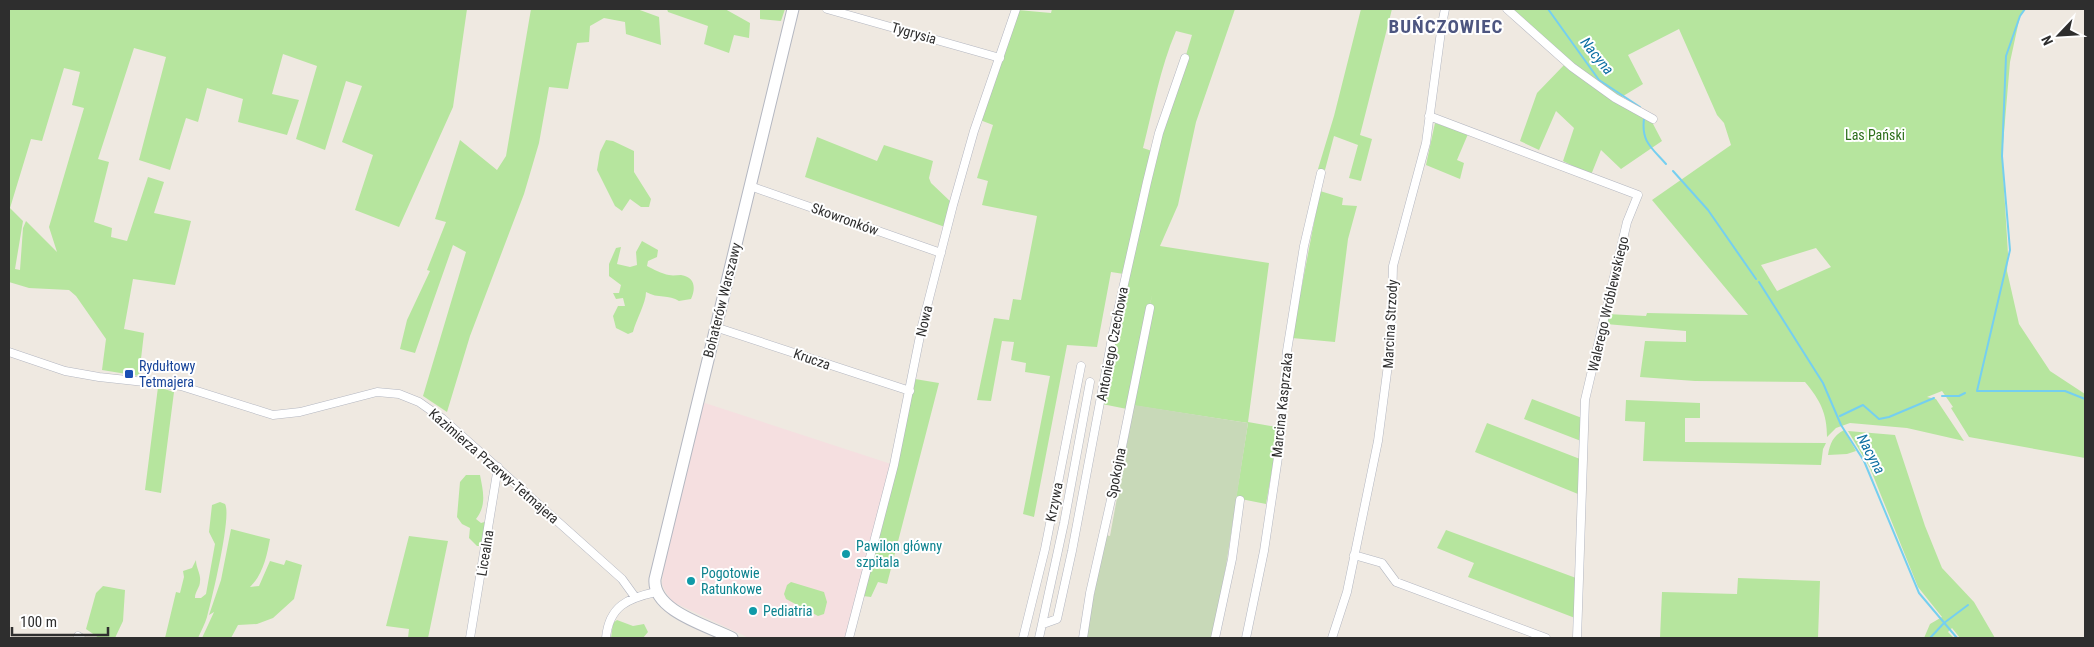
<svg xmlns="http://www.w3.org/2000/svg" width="2094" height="647" font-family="'Roboto Condensed',sans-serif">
	<rect width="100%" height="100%" fill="#efe9e1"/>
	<path fill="#f5dfe0" d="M702,402L891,464L846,638H749L673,602L666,593L662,584L664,563Z"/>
	<path fill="#b6e59e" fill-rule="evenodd" d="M9,9H467L453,107L399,227L355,210L373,155L342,142L362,86L346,81L325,150L296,139L317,66L283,54L272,94L299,100L287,135L238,122L243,99L207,88L198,122L186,118L170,170L139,160L166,57L134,48L98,159L109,162L94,222L112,228L111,237L127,241L148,177L164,182L154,213L191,221L175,285L133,279L124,329L144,333L139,376L102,370L106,339L76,296L69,290L29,288L9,282ZM64,68L80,72L72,105L84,108L49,227L57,252L26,221L23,228L20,270L15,269L23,221L10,208L31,139L42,141Z
		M531,9H637L659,17L661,45L626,34L625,22L604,18L590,26L589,42L577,43L568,89L549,87L539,143L524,194L470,336L447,412L423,396L466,252L453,245L415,353L400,349L407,320L430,271L427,270L446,222L435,219L460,140L497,170L506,156Z
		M667,9H725L750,23L749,38L734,35L729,53L704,44L708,26L668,12Z
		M760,9H785L781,21L760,19Z
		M1052,9H1235L1196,122L1178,205L1160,246L1269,263L1248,422L1277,427V441L1266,504L1236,498L1248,423L1130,405L1152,295L1127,409L1102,404L1152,168L1192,35L1176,31C1160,68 1153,109 1143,148L1152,151L1124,274L1111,272L1097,347L1067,345L1034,517L1023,514L1050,376L1025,372L1026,363L1011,360L1014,342L1002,341L991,401L977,400L994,318L1009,320L1013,299L1021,300L1037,216L982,205L988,181L977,178L993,125L980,120L1018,10L1051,13Z
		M1361,9H1392L1360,135L1372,139L1361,181L1349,178L1358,145L1334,136L1325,170L1318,169L1334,116Z
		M1511,9H2025L2020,16L2010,62L2002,156L2008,254L2007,271L2019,324L2050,371L2085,394V458L1969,437L1951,408L1953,407L1942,391L1927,397L1936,399L1964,441L1907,428L1850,423L1836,428L1827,437C1827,413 1820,400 1805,382L1695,381L1640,377L1645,341L1686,342V331L1606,324L1607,314L1646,316L1647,313L1748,315L1652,200L1731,145L1724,123L1717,115L1679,29L1628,55L1643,84L1615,101L1652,122L1662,141L1621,169L1601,150L1591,175L1563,161L1574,128L1556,111L1539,150L1520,141L1537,93L1565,64ZM1816,248L1831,267L1777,291L1761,265Z
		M1435,123L1468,134L1457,160L1464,163L1460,179L1426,165Z
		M817,137L877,161L884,145L933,161L929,178L931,183L951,202L945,227L805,177Z
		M606,140L613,141L634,151V172L651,199L649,207H641L630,199L622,211L615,206L597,170L600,152Z
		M1320,191L1343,198L1342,205L1357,206L1348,239L1335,342L1292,338Z
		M642,241L658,250L657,257L648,261L647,266C653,269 662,274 669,275C673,276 677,275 681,275C695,277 696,288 691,299L679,301C669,294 658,299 646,292C646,303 636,320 633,332L628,334L616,328L613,316L618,306H625L623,298L616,299L613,293H619L621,285L609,276V264L616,248L621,247L617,264L630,267L637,265L636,252Z
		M915,379L939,383L887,584L878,582L871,597L863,596L871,561L898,463Z
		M158,387L174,392L161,493L145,490Z
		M1532,399L1582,418L1581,441L1524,419Z
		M1626,400L1700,403V418H1685V442L1826,443L1823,449L1821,465L1643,461L1645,422L1625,421Z
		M1487,423L1580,459L1578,494L1475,452Z
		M1844,430L1856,451L1847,454L1828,455C1830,443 1833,436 1844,430Z
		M1848,431L1895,435L1925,526L1942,568L1974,602L1995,638H1960L1952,628L1948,632L1954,638H1924L1930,624L1942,617L1918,587L1870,468Z
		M466,475H480C483,491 487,505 476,519L481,523L488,521L484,546H477L469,538L470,528L462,524L457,517L460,482Z
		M220,502L225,504C232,515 212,599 207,617C205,624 201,631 198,638H165L176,592L180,593L184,577L183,571L192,568L196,560C196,568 201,574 200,581C200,588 195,591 195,598H201L206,594L215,544L209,532L212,505Z
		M231,529L270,539C267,555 263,575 250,587L259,586L270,561L284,565L286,560L302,565L294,599L273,618L257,624L238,625L231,638H202L214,612L209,615L221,580Z
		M1446,530L1576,578L1575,618L1468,577L1474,563L1437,548Z
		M409,536L448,541L428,638H408L409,629L386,626Z
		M1738,578L1820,581L1818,638H1660L1662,592L1737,594Z
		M791,582L824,592L827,602L824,614L818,616L786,599L784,594L787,585Z
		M103,586L125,590L123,621L115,638H99L86,629L96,593Z
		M617,620L633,626L644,624L648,632L643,638H611L613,623Z"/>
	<path fill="#c8d9b8" d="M1134,405L1248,423L1226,566L1212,638H1086L1105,535L1110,536Z"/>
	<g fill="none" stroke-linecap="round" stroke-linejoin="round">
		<path stroke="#75cff0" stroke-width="2" d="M1548,9L1599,80L1640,107
			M2025,9L2020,16L2006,56L2002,156L2010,250L1977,391H2065L2085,399
			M1644,119C1641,142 1652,148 1666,164
			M1673,171L1708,210L1756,279
			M1759,282L1823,383L1841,425L1864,461L1919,593L1957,638
			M1942,396H1959L1965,393
			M1840,416L1863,405L1879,419L1889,417L1934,398
			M1930,638L1944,623L1968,605"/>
		<defs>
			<path id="street" d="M827,9L1000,58
				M1507,9L1572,67L1615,98L1653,119
				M1429,116L1638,195L1627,222L1585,400L1577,638
				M750,186L941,253
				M715,327L910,391
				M9,352L65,371L99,377L181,386L273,415L300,412L377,392L399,394L419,402L443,419L622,579L635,597
				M1354,555L1382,563L1396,582L1546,638
				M1043,624L1057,619L1072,551L1113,333L1147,182L1159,133L1185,58
				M78,636L81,638
				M470,638L498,467
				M606,638C609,606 628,598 656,592
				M849,638L894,465L922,326L953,205L974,131L1016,9
				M1023,638L1045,549L1081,366
				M1039,638L1064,523L1090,382
				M1083,638L1090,593L1113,491L1150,308
				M1215,638L1232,559L1240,500
				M1246,638L1264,551L1280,444L1287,351L1304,246L1321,173
				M1332,638L1347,592L1378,441L1391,342L1393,266L1426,143L1442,24L1445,9"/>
			<path id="secondary" d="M732,638C709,626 652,611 655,579L793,9"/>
		</defs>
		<use href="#street" stroke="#b4b7c1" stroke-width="9"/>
		<use href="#secondary" stroke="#b4b7c1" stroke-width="13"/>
		<use href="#street" stroke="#fff" stroke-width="8"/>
		<use href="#secondary" stroke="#fff" stroke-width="11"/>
	</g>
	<rect fill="#1a4fb4" stroke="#fff" stroke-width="2" x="124" y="369" width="10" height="10" rx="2.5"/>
	<g fill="#0f9aa8" stroke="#fff" stroke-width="2">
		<circle cx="846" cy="554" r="5"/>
		<circle cx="691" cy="581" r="5"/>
		<circle cx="753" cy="611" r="5"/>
	</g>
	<g text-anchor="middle" stroke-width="4" stroke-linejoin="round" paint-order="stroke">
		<g font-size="14" fill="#2e2e2e" stroke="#fff">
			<text transform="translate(914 33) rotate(16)" y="5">Tygrysia</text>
			<text transform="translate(845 219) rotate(20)" y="5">Skowronków</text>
			<text transform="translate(722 300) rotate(-76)" y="5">Bohaterów Warszawy</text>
			<text transform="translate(1608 304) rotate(-77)" y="5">Walerego Wróblewskiego</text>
			<text transform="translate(924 321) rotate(-77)" y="5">Nowa</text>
			<text transform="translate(1390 324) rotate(-87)" y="5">Marcina Strzody</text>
			<text transform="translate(1112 344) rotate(-79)" y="5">Antoniego Czechowa</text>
			<text transform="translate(812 359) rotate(19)" y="5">Krucza</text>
			<text transform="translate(1282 405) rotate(-84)" y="5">Marcina Kasprzaka</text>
			<text transform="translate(494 466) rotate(41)" y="5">Kazimierza Przerwy-Tetmajera</text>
			<text transform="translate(1116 473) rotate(-79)" y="5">Spokojna</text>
			<text transform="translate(1054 502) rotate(-79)" y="5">Krzywa</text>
			<text transform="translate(485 553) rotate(-81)" y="5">Licealna</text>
		</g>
		<g font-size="14" fill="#2c6e1b" stroke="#fff">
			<text x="1875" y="140">Las Pański</text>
		</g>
		<g font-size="14" fill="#164399" stroke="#fff" text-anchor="start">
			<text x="139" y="371">Rydułtowy<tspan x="139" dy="16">Tetmajera</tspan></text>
		</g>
		<g font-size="14" fill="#0d838f" stroke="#fff" text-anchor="start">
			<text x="856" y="551">Pawilon główny<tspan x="856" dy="16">szpitala</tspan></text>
			<text x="701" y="578">Pogotowie<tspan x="701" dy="16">Ratunkowe</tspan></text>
			<text x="763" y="616">Pediatria</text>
		</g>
		<g font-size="15" font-style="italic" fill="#0d6fa3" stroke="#fff">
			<text transform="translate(1597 56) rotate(51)" y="5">Nacyna</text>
			<text transform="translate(1871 454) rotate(62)" y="5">Nacyna</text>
		</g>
		<g font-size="19" font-weight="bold" letter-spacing="1" fill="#4d5680" stroke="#fff">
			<text x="1446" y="33">BUŃCZOWIEC</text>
		</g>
	</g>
	<rect width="2094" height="647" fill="none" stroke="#2e2e2e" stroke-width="20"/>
	<g transform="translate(2059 35) rotate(245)" stroke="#ffffff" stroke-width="4" paint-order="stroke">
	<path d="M0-4L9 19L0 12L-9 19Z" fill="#2e2e2e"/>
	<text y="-8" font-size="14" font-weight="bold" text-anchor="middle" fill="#2e2e2e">N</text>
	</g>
	<path d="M12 627v8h96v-8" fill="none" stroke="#2e2e2e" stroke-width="2.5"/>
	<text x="20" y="627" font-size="15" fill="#2e2e2e" stroke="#ffffff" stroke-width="4" paint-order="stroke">100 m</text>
</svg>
